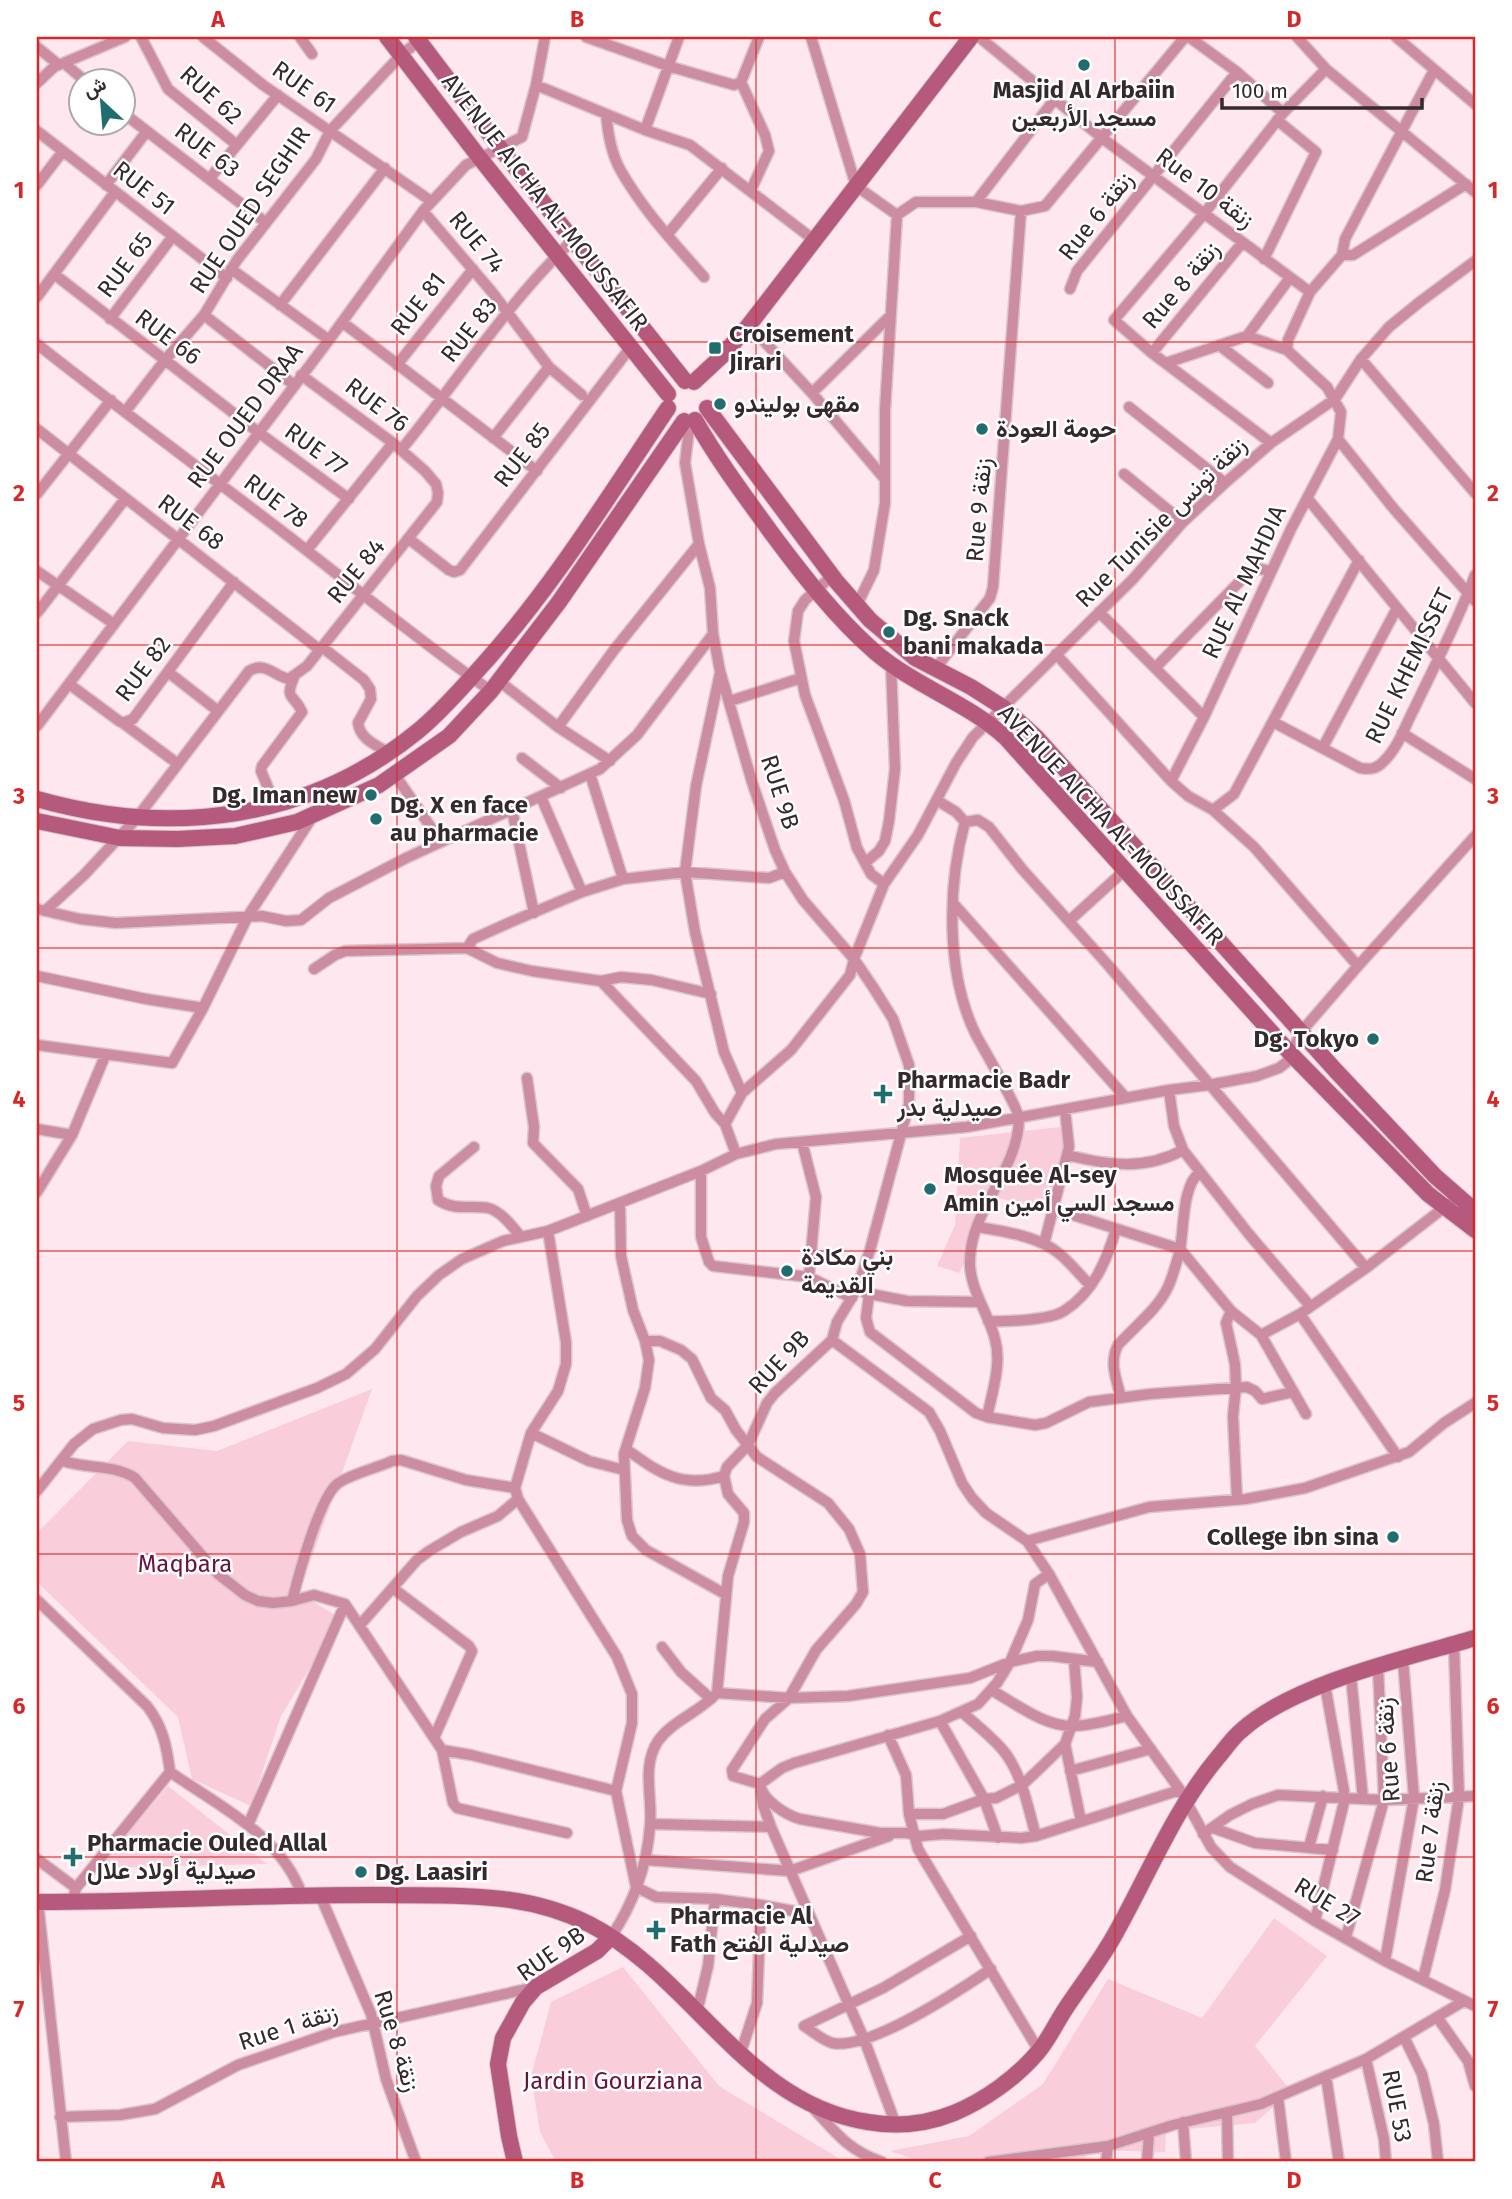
<svg xmlns="http://www.w3.org/2000/svg" width="1512" height="2199" font-family="'Fira Sans',Vazirmatn,sans-serif">
	<rect width="100%" height="100%" fill="#fee7ee"/>
	<path fill="#facddb" d="M1069,1126L1060,1211L996,1198L959,1273L937,1266L955,1225L960,1138Z
		M372,1389L299,1593L340,1618L281,1716L251,1806L192,1779L178,1717L37,1582V1533L128,1441L217,1451Z
		M168,1786L267,1864L98,1868Z
		M1274,1918L1327,1956L1255,2046L1291,2091L1255,2123L1166,2131L1165,2152L1087,2150L1084,2162H922L890,2151L969,2136L1043,2084L1108,1979L1202,2018Z
		M623,1967L719,2086L845,2162H556L540,2132L531,2076L551,2002Z"/>
	<g fill="none" stroke-linecap="round" stroke-linejoin="round">
		<defs>
			<path id="street" d="M141,37L168,89L237,145
				M203,37L263,85L431,201
				M300,37L312,54
				M586,37L668,66L734,85L741,82L759,37
				M811,37L856,186L897,215L916,202H976L1021,211L1045,206L1185,37
				M979,37L1102,138L1310,292
				M1189,37L1237,72L1283,113
				M1297,37L1326,69L1475,192
				M1396,37L1475,104
				M37,47L59,65
				M64,63L84,80
				M741,82L765,135L769,151L751,190
				M37,83L54,67L125,37
				M536,85L645,130L690,145L814,240
				M122,112L265,222
				M606,114C608,133 611,154 621,171C643,210 675,244 704,277
				M645,130L679,37
				M37,131L227,278
				M210,178L278,95
				M37,185L63,151
				M106,185L147,131
				M976,202L1054,100
				M423,211L492,292L549,367L582,395
				M667,235L722,168
				M1342,255H1353L1466,184
				M1264,259L1316,152L1277,120
				M231,269L329,340
				M54,274L258,432L349,499
				M1070,289L1077,271L1237,72
				M37,297L115,192
				M280,305L385,168
				M204,315L294,385
				M110,319L173,236
				M342,322L537,471
				M749,325L812,393L884,478
				M1247,336L1289,279
				M37,344C118,408 201,469 283,532C352,585 419,641 491,691
				M1219,345L1268,383
				M1287,350L1288,340L1310,292L1342,255L1345,239L1434,70
				M1152,353L1242,243
				M1361,359L1475,493
				M1166,363L1247,336L1287,350L1327,387L1341,412L1338,439L1291,529L1204,717L1171,781
				M397,365L473,269
				M812,393L890,316
				M1129,407L1225,483
				M125,412L165,360L204,315L237,260L316,159L330,131L401,55L419,41
				M37,429L320,650
				M493,438L549,367
				M1338,439L1394,509L1475,601
				M1271,443L1152,353L1114,320L1203,215L1283,113L1326,69
				M401,450C458,381 509,300 574,239
				M1124,474L1183,522
				M37,494L111,400
				M1308,499L1475,703
				M409,539L449,570L454,572L460,570L630,348
				M307,550L393,443
				M37,571L114,624
				M832,576L805,600L798,611L794,641L805,695L844,800L857,848L871,874L884,884
				M857,605L874,570L885,503V410L897,215
				M1099,612L1204,717
				M37,613L125,499
				M322,647L364,680L370,689L371,699L358,723C360,739 376,745 389,753
				M1056,654L1171,781L1188,796L1213,810L1254,847L1358,966
				M936,668L990,598L993,587L1021,211
				M1155,668L1250,571L1260,569L1271,571
				M168,672L218,711
				M720,673L696,786L685,872L695,932L724,1052L742,1093
				M499,681L558,727L610,761
				M69,684L119,721L123,723L133,719L234,582
				M730,701L801,678
				M1273,722L1360,768C1370,770 1377,769 1384,761C1398,748 1405,726 1414,709C1435,665 1458,621 1475,575
				M123,723L178,764
				M37,726L329,340L423,211L466,165L522,137L536,85L545,37
				M558,727L614,650L699,544
				M1402,733L1475,779
				M1323,747L1397,608
				M522,758L561,788
				M590,774L623,879
				M395,775L441,842
				M541,797L582,892
				M938,801L956,812L965,822C947,887 946,974 976,1035C983,1048 1020,1111 1019,1119C1018,1170 972,1208 970,1258C968,1287 988,1312 995,1339C1002,1364 992,1393 987,1417
				M275,804L261,771L262,766L302,712C294,693 284,701 294,677
				M512,810L534,913
				M1213,810L1234,794L1359,560
				M965,822L978,820L989,827L1022,869L1108,965L1366,1268
				M866,862L879,851L885,841L889,821L895,769L891,664
				M953,903L1126,1098
				M37,909L80,919L116,923L262,916L286,921L301,920L329,898L406,858L600,769L637,735L713,634
				M45,911L84,875L136,819L249,671C265,661 274,676 289,679L307,666L437,502L438,493L436,484L425,471L393,443L301,375
				M1069,921L1125,870
				M467,948L497,963L532,971L601,981L621,977L652,980L711,994
				M314,969L335,955L345,951L467,948L473,939L513,921L582,892L623,879L685,872L769,878L785,872
				M37,976L146,999L203,1008
				M601,981L696,1081L715,1113L725,1124L736,1154
				M37,1045L172,1063L203,1008L248,916L313,816
				M527,1078L534,1127L533,1143L578,1189L587,1216
				M1169,1090L1174,1126L1183,1150L1248,1233L1310,1306
				M725,1124L742,1093L791,1050L850,975L854,959L884,884L918,835L956,763L973,737L1133,579L1183,522L1225,483L1271,443L1335,399L1361,359L1389,327L1421,301L1475,261
				M37,1129L72,1135
				M802,1142L816,1197L809,1277
				M474,1147L439,1176L436,1186L438,1200C455,1211 470,1205 488,1208C501,1211 513,1227 521,1237
				M1067,1155C1108,1165 1144,1171 1183,1150
				M701,1171V1237L709,1262L713,1266L809,1277L852,1298
				M37,1192L72,1135L105,1056
				M620,1203L621,1256L633,1310L645,1341L649,1360L645,1388L624,1454L627,1520L632,1536L646,1550L725,1594
				M1054,1209L1180,1249L1231,1311L1261,1335L1306,1414
				M978,1227C1000,1231 1024,1234 1044,1244C1062,1252 1076,1271 1090,1285
				M548,1231L566,1342V1364L558,1391L531,1433L515,1488L518,1499L617,1657L632,1694V1723L616,1791L636,1887L656,1897L715,1899L761,1905L809,1914
				M1044,1244L1069,1147L1065,1110
				M865,1293L907,1301L980,1302
				M869,1295L866,1318L870,1332L976,1413L987,1417L1035,1425L1046,1423L1089,1402L1150,1394L1247,1387L1255,1391L1262,1399L1293,1392
				M1231,1311L1226,1323L1235,1364L1236,1387L1233,1416L1237,1500
				M1300,1314L1398,1457
				M988,1321C1006,1322 1050,1320 1064,1311C1093,1293 1107,1260 1116,1229
				M1261,1335L1300,1314L1366,1268L1450,1203
				M832,1340L929,1412L940,1431L962,1483L972,1498L986,1513L1027,1541L1049,1574L1127,1716L1180,1790L1211,1847L1230,1867L1315,1921L1385,1961L1475,2006
				M645,1341H660L681,1350L692,1359L711,1398L725,1410L736,1430L757,1457L828,1503L849,1529L860,1554L863,1592L856,1604L816,1650L789,1698L765,1719L732,1770L733,1776L760,1784L782,1768L794,1763L940,1721L978,1704L997,1683L1010,1662L1028,1620L1035,1584L1049,1574
				M1121,1397C1116,1379 1109,1362 1118,1345C1134,1327 1158,1309 1168,1287C1173,1276 1177,1261 1180,1250C1184,1229 1182,1185 1200,1172
				M531,1433L589,1461L624,1470
				M626,1449C659,1473 682,1489 724,1476
				M63,1461C87,1469 113,1464 135,1478L218,1574L245,1595L258,1601L273,1603L292,1601L314,1595L345,1604L442,1750L471,1755L616,1791
				M37,1491L74,1444L93,1429L121,1420L132,1419L163,1428L195,1430L214,1426L317,1388L346,1374L375,1349L417,1296L439,1275L462,1259L503,1241L548,1231L701,1171L736,1154L776,1144L967,1127L1169,1090L1209,1085L1257,1076L1279,1068L1287,1062L1301,1032L1358,966L1475,836
				M1027,1541L1149,1507L1246,1499L1305,1488L1409,1452L1444,1423L1475,1403
				M394,1589L469,1646L472,1651L434,1738
				M37,1600L147,1706C163,1726 167,1748 170,1772L76,1888L72,1902
				M292,1601C298,1577 319,1499 337,1484C348,1475 377,1468 392,1461L401,1460L466,1480L515,1488
				M360,1625L417,1560L429,1551L461,1532L498,1516L518,1499
				M662,1647L681,1672L711,1699
				M1351,1676L1363,1799
				M1325,1685L1344,1791
				M991,1690C1015,1703 1043,1726 1072,1726C1090,1726 1110,1720 1127,1716
				M717,1693L789,1698L848,1696L970,1678L1010,1662L1037,1656H1052L1098,1662
				M962,1712C976,1725 994,1738 1006,1754C1023,1778 1028,1808 1036,1836
				M940,1721L984,1799L998,1838
				M888,1735L906,1775L909,1814L918,1849L1039,2051
				M1065,1744L1081,1821
				M442,1750L453,1803L457,1808L567,1833
				M1070,1771L1151,1749
				M170,1772C219,1806 281,1835 302,1895
				M760,1784C762,1800 786,1815 800,1819L880,1833H906L921,1836L943,1834L1021,1838L1036,1836L1180,1790
				M761,1791L763,1805L771,1827L864,2039L896,2125
				M909,1814H943L984,1799L996,1798L1022,1785L1036,1772L1065,1744L1075,1716L1077,1697L1074,1659
				M651,1824L771,1827
				M248,1825L345,1604
				M1213,1828L1255,1843L1333,1850
				M1203,1834L1230,1815L1252,1804L1278,1795L1384,1800L1475,1796
				M1309,1847L1323,1796
				M37,1859L76,1888
				M646,1860L790,1871L889,1836
				M320,1895L371,2014L386,2079L416,2162
				M38,1902L66,2162
				M1315,1921L1345,1798
				M611,1937C633,1904 647,1866 650,1826C653,1797 641,1767 658,1741C673,1720 700,1712 717,1693L728,1576L744,1522V1513L728,1494L724,1476L727,1467L748,1445L767,1403L775,1393L832,1340L837,1322L857,1289L870,1250L909,1104V1065L893,1019L873,987L854,959L803,900L785,872L775,850L752,782L720,671L713,634L710,588L699,544L685,463L690,421
				M1346,1937L1384,1800L1378,1667
				M1385,1961L1414,1798L1403,1660
				M1423,1979L1445,1890L1459,1797L1454,1645
				M697,2012L708,1966L715,1899
				M1437,2017L1468,2061L1475,2086
				M804,2026C812,2031 822,2040 832,2043C868,2051 960,1990 991,1969
				M804,2026L883,1988L971,1936
				M1404,2037L1422,2074L1434,2124L1438,2162
				M740,2055L757,2003L761,1905
				M1366,2059L1384,2139L1386,2162
				M1326,2076L1339,2162
				M1278,2097L1286,2162
				M814,2109C837,2134 848,2150 882,2162
				M1227,2112L1228,2162
				M60,2117L120,2115L155,2109L238,2065L334,2032L536,1987
				M1183,2122L1186,2162
				M988,2162L1108,2146L1173,2125L1261,2104L1366,2059L1464,2001
				M1106,2162L1108,2146
				M1147,2162L1149,2133"/>
			<path id="secondary" d="M387,37L479,157L668,394
				M416,37L500,148L685,381
				M694,382L723,355L749,325L971,37
				M707,408L836,581L870,620L915,658L971,687L1004,708L1037,738L1336,1071L1435,1176L1475,1211
				M695,420C717,459 744,495 770,531C802,574 835,617 875,652C915,686 966,702 1005,737L1291,1054L1428,1194L1475,1230
				M37,799C171,837 308,821 418,731C440,713 459,691 478,670C551,590 608,497 668,408
				M37,821L120,838L177,839L235,836L297,822L379,785L449,736L491,691L559,602L684,421
				M37,1902C153,1902 269,1894 385,1895C456,1896 523,1891 589,1924C692,1976 746,2104 868,2122C897,2127 927,2124 954,2113C985,2100 1016,2078 1038,2052C1049,2039 1056,2023 1066,2008C1082,1984 1100,1961 1114,1936C1148,1876 1174,1809 1219,1756C1226,1748 1233,1737 1242,1730C1294,1683 1407,1658 1475,1638
				M515,2162L509,2136L498,2064L503,2038L523,2002L536,1987L597,1951L611,1937"/>
		</defs>
		<use href="#street" stroke="#dac5cb" stroke-width="13"/>
		<use href="#secondary" stroke="#dac5cb" stroke-width="18"/>
		<use href="#street" stroke="#cc8ca2" stroke-width="10"/>
		<use href="#secondary" stroke="#b65a7d" stroke-width="16"/>
	</g>
	<path fill="none" stroke="#d62828" stroke-width="2" stroke-opacity="0.55" d="M397,37V2162M756,37V2162M1115,37V2162M37,342H1475M37,645H1475M37,948H1475M37,1251H1475M37,1554H1475M37,1857H1475"/>
	<g fill="#206c6f" stroke="#fff" stroke-width="2.5">
		<circle cx="1084" cy="65" r="7"/>
		<rect x="708" y="341" width="14" height="14" rx="3.5"/>
		<circle cx="720" cy="404" r="7"/>
		<circle cx="982" cy="429" r="7"/>
		<circle cx="889" cy="632" r="7"/>
		<circle cx="371" cy="795" r="7"/>
		<circle cx="376" cy="819" r="7"/>
		<circle cx="1373" cy="1039" r="7"/>
		<path d="M879.5 1083.5h7v7h7v7h-7v7h-7v-7h-7v-7h7z"/>
		<circle cx="930" cy="1189" r="7"/>
		<circle cx="787" cy="1271" r="7"/>
		<circle cx="1393" cy="1537" r="7"/>
		<path d="M69.5 1846.5h7v7h7v7h-7v7h-7v-7h-7v-7h7z"/>
		<circle cx="361" cy="1872" r="7"/>
		<path d="M652.5 1919.5h7v7h7v7h-7v7h-7v-7h-7v-7h7z"/>
	</g>
	<g text-anchor="middle" stroke-width="5" stroke-linejoin="round" paint-order="stroke">
		<g font-size="24" fill="#34292d" stroke="#fff">
			<text transform="translate(304 87) rotate(35)" y="8">RUE 61</text>
			<text transform="translate(211 95) rotate(42)" y="8">RUE 62</text>
			<text transform="translate(207 150) rotate(37)" y="8">RUE 63</text>
			<text transform="translate(144 188) rotate(38)" y="8">RUE 51</text>
			<text transform="translate(1205 188) rotate(37)" y="8">Rue 10 زنقة</text>
			<text transform="translate(545 202) rotate(52)" y="8">AVENUE AICHA AL-MOUSSAFIR</text>
			<text transform="translate(250 210) rotate(-56)" y="8">RUE OUED SEGHIR</text>
			<text transform="translate(1096 216) rotate(-52)" y="8">Rue 6 زنقة</text>
			<text transform="translate(477 242) rotate(50)" y="8">RUE 74</text>
			<text transform="translate(125 265) rotate(-53)" y="8">RUE 65</text>
			<text transform="translate(1181 285) rotate(-50)" y="8">Rue 8 زنقة</text>
			<text transform="translate(418 304) rotate(-52)" y="8">RUE 81</text>
			<text transform="translate(469 330) rotate(-52)" y="8">RUE 83</text>
			<text transform="translate(168 337) rotate(37)" y="8">RUE 66</text>
			<text transform="translate(377 405) rotate(37)" y="8">RUE 76</text>
			<text transform="translate(245 416) rotate(-53)" y="8">RUE OUED DRAA</text>
			<text transform="translate(316 449) rotate(36)" y="8">RUE 77</text>
			<text transform="translate(522 455) rotate(-52)" y="8">RUE 85</text>
			<text transform="translate(276 501) rotate(37)" y="8">RUE 78</text>
			<text transform="translate(979 510) rotate(-85)" y="8">Rue 9 زنقة</text>
			<text transform="translate(191 522) rotate(37)" y="8">RUE 68</text>
			<text transform="translate(1161 522) rotate(-45)" y="8">Rue Tunisie زنقة تونس</text>
			<text transform="translate(356 571) rotate(-51)" y="8">RUE 84</text>
			<text transform="translate(1244 582) rotate(-65)" y="8">RUE AL MAHDIA</text>
			<text transform="translate(1409 666) rotate(-64)" y="8">RUE KHEMISSET</text>
			<text transform="translate(143 669) rotate(-53)" y="8">RUE 82</text>
			<text transform="translate(780 792) rotate(72)" y="8">RUE 9B</text>
			<text transform="translate(1111 825) rotate(47)" y="8">AVENUE AICHA AL-MOUSSAFIR</text>
			<text transform="translate(779 1362) rotate(-47)" y="8">RUE 9B</text>
			<text transform="translate(1388 1750) rotate(-94)" y="8">Rue 6 زنقة</text>
			<text transform="translate(1430 1832) rotate(-83)" y="8">Rue 7 زنقة</text>
			<text transform="translate(1327 1902) rotate(31)" y="8">RUE 27</text>
			<text transform="translate(551 1954) rotate(-35)" y="8">RUE 9B</text>
			<text transform="translate(288 2027) rotate(-18)" y="8">Rue 1 زنقة</text>
			<text transform="translate(397 2041) rotate(73)" y="8">Rue 8 زنقة</text>
			<text transform="translate(1397 2106) rotate(79)" y="8">RUE 53</text>
		</g>
		<g font-size="24" font-weight="bold" fill="#34292d" stroke="#fff" text-anchor="start">
			<text x="1084" y="98" text-anchor="middle">Masjid Al Arbaiin<tspan x="1084" dy="28">مسجد الأربعين</tspan></text>
			<text x="729" y="342">Croisement<tspan x="729" dy="28">Jirari</tspan></text>
			<text x="734" y="412">مقهى بوليندو</text>
			<text x="996" y="437">حومة العودة</text>
			<text x="903" y="626">Dg. Snack<tspan x="903" dy="28">bani makada</tspan></text>
			<text x="357" y="803" text-anchor="end">Dg. Iman new</text>
			<text x="390" y="813">Dg. X en face<tspan x="390" dy="28">au pharmacie</tspan></text>
			<text x="1359" y="1047" text-anchor="end">Dg. Tokyo</text>
			<text x="897" y="1088">Pharmacie Badr<tspan x="897" dy="28">صيدلية بدر</tspan></text>
			<text x="944" y="1183">Mosquée Al-sey<tspan x="944" dy="28">Amin مسجد السي أمين</tspan></text>
			<text x="801" y="1265">بني مكادة<tspan x="801" dy="28">القديمة</tspan></text>
			<text x="1379" y="1545" text-anchor="end">College ibn sina</text>
			<text x="87" y="1851">Pharmacie Ouled Allal<tspan x="87" dy="28">صيدلية أولاد علال</tspan></text>
			<text x="375" y="1880">Dg. Laasiri</text>
			<text x="670" y="1924">Pharmacie Al<tspan x="670" dy="28">Fath صيدلية الفتح</tspan></text>
		</g>
		<g font-size="24" fill="#68143b" stroke="#fff">
			<text x="185" y="1572">Maqbara</text>
			<text x="613" y="2089">Jardin Gourziana</text>
		</g>
	</g>
	<rect width="1512" height="2199" fill="none" stroke="#ffffff" stroke-width="77"/>
	<g transform="translate(102 102) rotate(334)"><circle r="33" fill="#ffffff" stroke="#aea9ab" stroke-width="2"/>
	<path d="M0-5L12 26L0 18L-12 26Z" fill="#206c6f"/>
	<text y="-10" font-size="19" font-weight="bold" text-anchor="middle" fill="#34292d">ش</text>
	</g>
	<path d="M1222 98v10h200v-10" fill="none" stroke="#34292d" stroke-width="3.5"/>
	<text x="1232" y="98" font-size="21" fill="#34292d" stroke="#ffffff" stroke-width="5" paint-order="stroke">100 m</text>
	<rect x="38" y="38" width="1436" height="2122" fill="none" stroke="#d62828" stroke-width="2.5"/>
	<g font-size="23" text-anchor="middle" font-weight="bold" fill="#d62828">
		<text x="218" y="27">A</text>
		<text x="577" y="27">B</text>
		<text x="935" y="27">C</text>
		<text x="1294" y="27">D</text>
		<text x="19" y="198">1</text>
		<text x="1493" y="198">1</text>
		<text x="19" y="501">2</text>
		<text x="1493" y="501">2</text>
		<text x="19" y="804">3</text>
		<text x="1493" y="804">3</text>
		<text x="19" y="1107">4</text>
		<text x="1493" y="1107">4</text>
		<text x="19" y="1411">5</text>
		<text x="1493" y="1411">5</text>
		<text x="19" y="1714">6</text>
		<text x="1493" y="1714">6</text>
		<text x="19" y="2017">7</text>
		<text x="1493" y="2017">7</text>
		<text x="218" y="2188">A</text>
		<text x="577" y="2188">B</text>
		<text x="935" y="2188">C</text>
		<text x="1294" y="2188">D</text>
	</g>
</svg>
